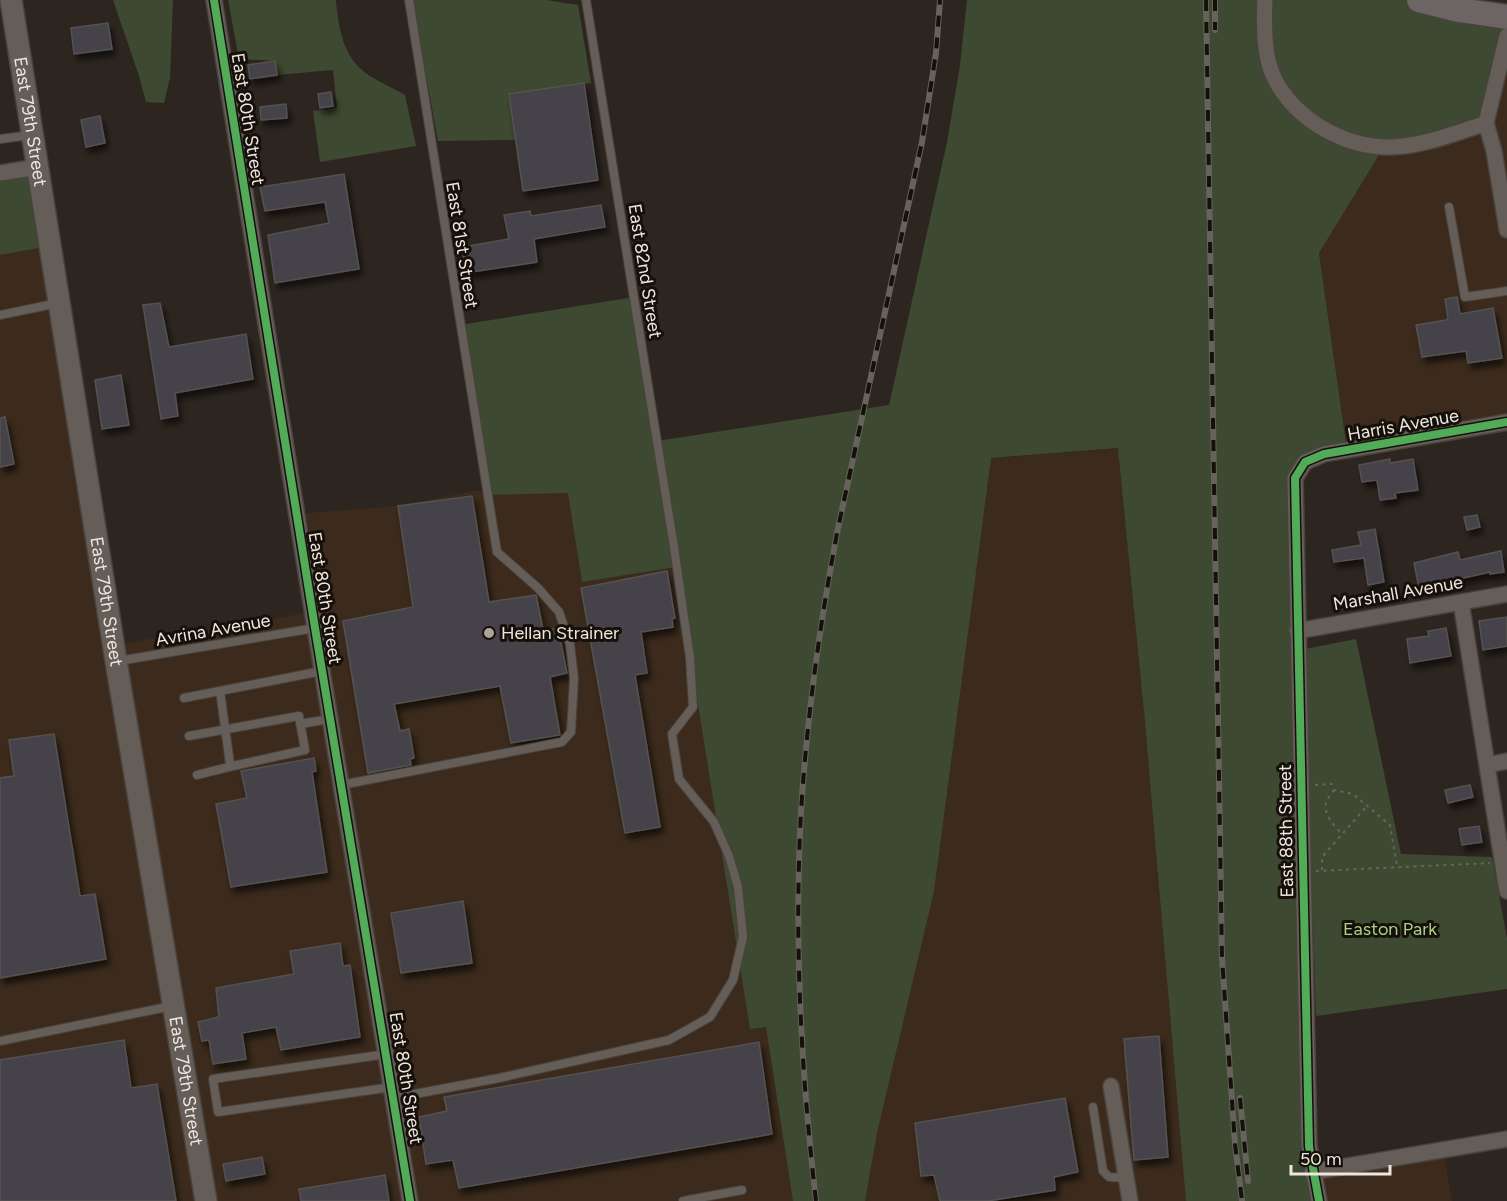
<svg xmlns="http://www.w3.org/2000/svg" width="1507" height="1201" font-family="Figtree,sans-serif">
	<defs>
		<filter id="shadow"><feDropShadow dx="3.5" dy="6" stdDeviation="3" flood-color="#0009"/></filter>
	</defs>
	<rect width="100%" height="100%" fill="#2d2620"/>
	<path fill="#3c2b1c" d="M1507,36V422L1347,450L1319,253L1384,147Z
		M50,246L114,645L312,612L296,514L398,506L474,491L568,492L1150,446L1206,1201H0V255Z
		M1443,1150L1452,1201H1319L1312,1172Z"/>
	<path fill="#3d4930" d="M113,0H173L170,78L164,103L146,102L139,76Z
		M228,0H336C338,24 342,52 361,69C371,79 392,87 405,95L416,146L320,162L313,111L337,108L333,70L277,75L275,61L239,59Z
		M412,0H546L578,5L591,83L509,94L516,140L438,141Z
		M967,0H1419L1507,17V36L1486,123L1384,147L1319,253L1347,450L1324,454L1295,478L1309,1146L1319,1201H1186L1144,711L1118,448L991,458L934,891L877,1133L865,1201H793L766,1027L750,1029L676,567L582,582L568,493L486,495L460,325L634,297L657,441L889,405L947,142L960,65Z
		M38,167L50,246L0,255V173Z
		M1356,639L1401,854L1492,857L1507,938V989L1316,1016L1305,649Z"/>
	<path fill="#454248" stroke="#555251" stroke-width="1.5" filter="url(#shadow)" d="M108,23L112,49L74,54L71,28Z
		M275,61L277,75L250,79L248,65Z
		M584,83L598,180L523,191L509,94Z
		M331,92L333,106L320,108L318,94Z
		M286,104L287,118L261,120L260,107Z
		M100,116L105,143L86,147L81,120Z
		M344,174L359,269L275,283L268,235L329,223L325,202L265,211L260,187Z
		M601,205L605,227L534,239L537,262L466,273L462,247L509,239L504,215L530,211L531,216Z
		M1457,297L1460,314L1493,308L1502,358L1468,363L1466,351L1422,357L1416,325L1446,320L1448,318L1445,299Z
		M160,303L169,347L246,334L253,379L175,393L178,416L161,419L143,305Z
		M121,375L129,425L102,429L95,380Z
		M5,417L14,464L0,467V418Z
		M1390,459V463L1413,459L1418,490L1395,493L1396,498L1380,500L1377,480L1362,482L1359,465Z
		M472,496L489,602L536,595L543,629H558L567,673L550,677L560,735L511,743L500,686L394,704L400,731L409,729L414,758L410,759L411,765L368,773L343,621L413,607L398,506Z
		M1477,515L1480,527L1467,530L1464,517Z
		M1375,529L1384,582L1368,585L1364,558L1334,562L1332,550L1361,545L1358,532Z
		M1501,551L1504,572L1490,574V572L1419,588L1414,563L1458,552L1460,560Z
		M667,571L675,618L672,619L673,627L641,632L647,673L635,675L660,827L625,833L581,588Z
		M1507,617V646L1483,650L1479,621Z
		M1446,628L1451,656L1410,663L1407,639L1429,636L1428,631Z
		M54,734L80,896L95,894L106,959L0,978V778L14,776L9,740Z
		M314,758L316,771L312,772L327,872L231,887L216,804L247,798L241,771Z
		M1470,785L1473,797L1448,803L1445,790Z
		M1479,826L1482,842L1462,845L1459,829Z
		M463,901L472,963L401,973L391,913Z
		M340,943L343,966L350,965L360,1037L281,1050L276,1027L242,1033L246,1059L213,1064L209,1040L202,1041L198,1022L219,1017L216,988L294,974L290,951Z
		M1159,1036L1168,1157L1134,1160L1124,1039Z
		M124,1040L131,1088L157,1084L176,1201H0V1060Z
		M759,1042L772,1134L459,1188L453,1160L426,1164L419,1117L447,1111L444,1097Z
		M1065,1098L1078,1172L1054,1177L1055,1190L988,1201H940L934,1175L921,1176L915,1123Z
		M262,1157L265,1174L226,1181L223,1164Z
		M385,1175L389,1201H301L299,1189Z"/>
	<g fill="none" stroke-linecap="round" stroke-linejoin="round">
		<defs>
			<path id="service" d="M0,139L31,135
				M1449,207L1465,297L1507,291
				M0,315L58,303
				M118,661L315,628
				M184,698L322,671
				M300,724L330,719
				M189,736L299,716L305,750L233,766L230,764L220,691
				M197,775L233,766
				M341,785L562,742L571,732L574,678L570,644L559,612L538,588L497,552L409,0
				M0,1041L172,1006
				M387,1054L213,1079L218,1112L392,1087
				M394,1098L499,1078L669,1040L710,1017L733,980L743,937L738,887L729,856L714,822L679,779L672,734L693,707L690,658L674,547L586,0
				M1093,1107L1103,1171L1109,1177L1126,1178
				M683,1201L742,1190"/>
			<path id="minor" d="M214,0L315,628L410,1201
				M1265,0C1264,18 1264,36 1267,55C1276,107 1333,145 1384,147C1418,148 1453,134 1486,123
				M1507,36L1486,123L1494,151L1507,230
				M0,173L38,167
				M1461,602L1507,891
				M1297,631L1507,594
				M1487,765L1507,761
				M1111,1086L1130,1201
				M1312,1172L1507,1139
				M1319,1201L1309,1146L1295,478L1305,462L1324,454L1507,422"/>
			<g id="secondary">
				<path id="s1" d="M11,0L116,661L206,1201"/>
			</g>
			<path id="primary" d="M1419,0L1459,10L1507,17"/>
		</defs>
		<use href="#service" stroke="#49433d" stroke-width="10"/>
		<use href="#minor" stroke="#49433d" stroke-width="18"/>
		<use href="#secondary" stroke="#49433d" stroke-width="24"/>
		<use href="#primary" stroke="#49433d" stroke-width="27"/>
		<path stroke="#69645f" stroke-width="2" stroke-dasharray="3 4.5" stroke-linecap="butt" d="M1315,785L1332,784L1334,790L1353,794L1390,825L1397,866
			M1334,790C1332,793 1327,799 1326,803C1323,814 1335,827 1342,834
			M1322,870V857L1367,806
			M1316,871L1490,863"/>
		<use href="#service" stroke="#645d58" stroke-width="8"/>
		<use href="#minor" stroke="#645d58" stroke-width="15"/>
		<use href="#secondary" stroke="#645d58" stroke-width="21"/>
		<use href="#primary" stroke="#6d6465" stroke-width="24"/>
		<defs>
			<path id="rail" d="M1206,0L1222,958L1235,1144L1242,1201
				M1215,0V30
				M1240,1098L1248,1181
				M816,1201C801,1072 794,942 801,812C807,716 820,622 838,528L922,142L936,53L940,0"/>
		</defs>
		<use href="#rail" stroke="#66625c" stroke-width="6"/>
		<use href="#rail" stroke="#16100b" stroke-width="4" stroke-dasharray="11" stroke-linecap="butt"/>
		<defs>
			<path id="cycleway" d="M214,0L315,628L410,1201
				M1319,1201L1309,1146L1295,478L1305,462L1324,454L1507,422"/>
		</defs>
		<use href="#cycleway" stroke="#16100b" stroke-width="11"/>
		<use href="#cycleway" stroke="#51ab58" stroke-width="8"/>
	</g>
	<circle fill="#aba39c" stroke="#16100b" stroke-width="2" cx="489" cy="633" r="6"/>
	<g text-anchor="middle" stroke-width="6" stroke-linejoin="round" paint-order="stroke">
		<g font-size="18" fill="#efe6df" stroke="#16100b">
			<text transform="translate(248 119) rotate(81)" y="6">East 80th Street</text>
			<text dy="6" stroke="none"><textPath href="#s1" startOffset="123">East 79th Street</textPath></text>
			<text transform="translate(462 245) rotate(81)" y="6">East 81st Street</text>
			<text transform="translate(645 271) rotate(81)" y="6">East 82nd Street</text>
			<text transform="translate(1403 425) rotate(-10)" y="6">Harris Avenue</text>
			<text transform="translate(1398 593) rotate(-10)" y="6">Marshall Avenue</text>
			<text transform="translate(325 598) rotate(81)" y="6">East 80th Street</text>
			<text dy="6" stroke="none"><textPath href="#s1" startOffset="609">East 79th Street</textPath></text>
			<text transform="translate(213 630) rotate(-10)" y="6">Avrina Avenue</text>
			<text transform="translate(1286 831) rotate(-91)" y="6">East 88th Street</text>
			<text transform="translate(406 1078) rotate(81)" y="6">East 80th Street</text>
			<text dy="6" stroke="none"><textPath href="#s1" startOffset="1095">East 79th Street</textPath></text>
		</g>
		<g font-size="18" fill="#efe6df" stroke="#16100b" text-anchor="start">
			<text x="501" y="639">Hellan Strainer</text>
		</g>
		<g font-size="18" fill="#a8d286" stroke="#16100b">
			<text x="1390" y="935">Easton Park</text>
		</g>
	</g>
	<path d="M1291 1165v9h99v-9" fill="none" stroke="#efe6df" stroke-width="3"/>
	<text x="1300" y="1165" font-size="18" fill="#efe6df" stroke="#16100b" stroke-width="4.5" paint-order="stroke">50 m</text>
</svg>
